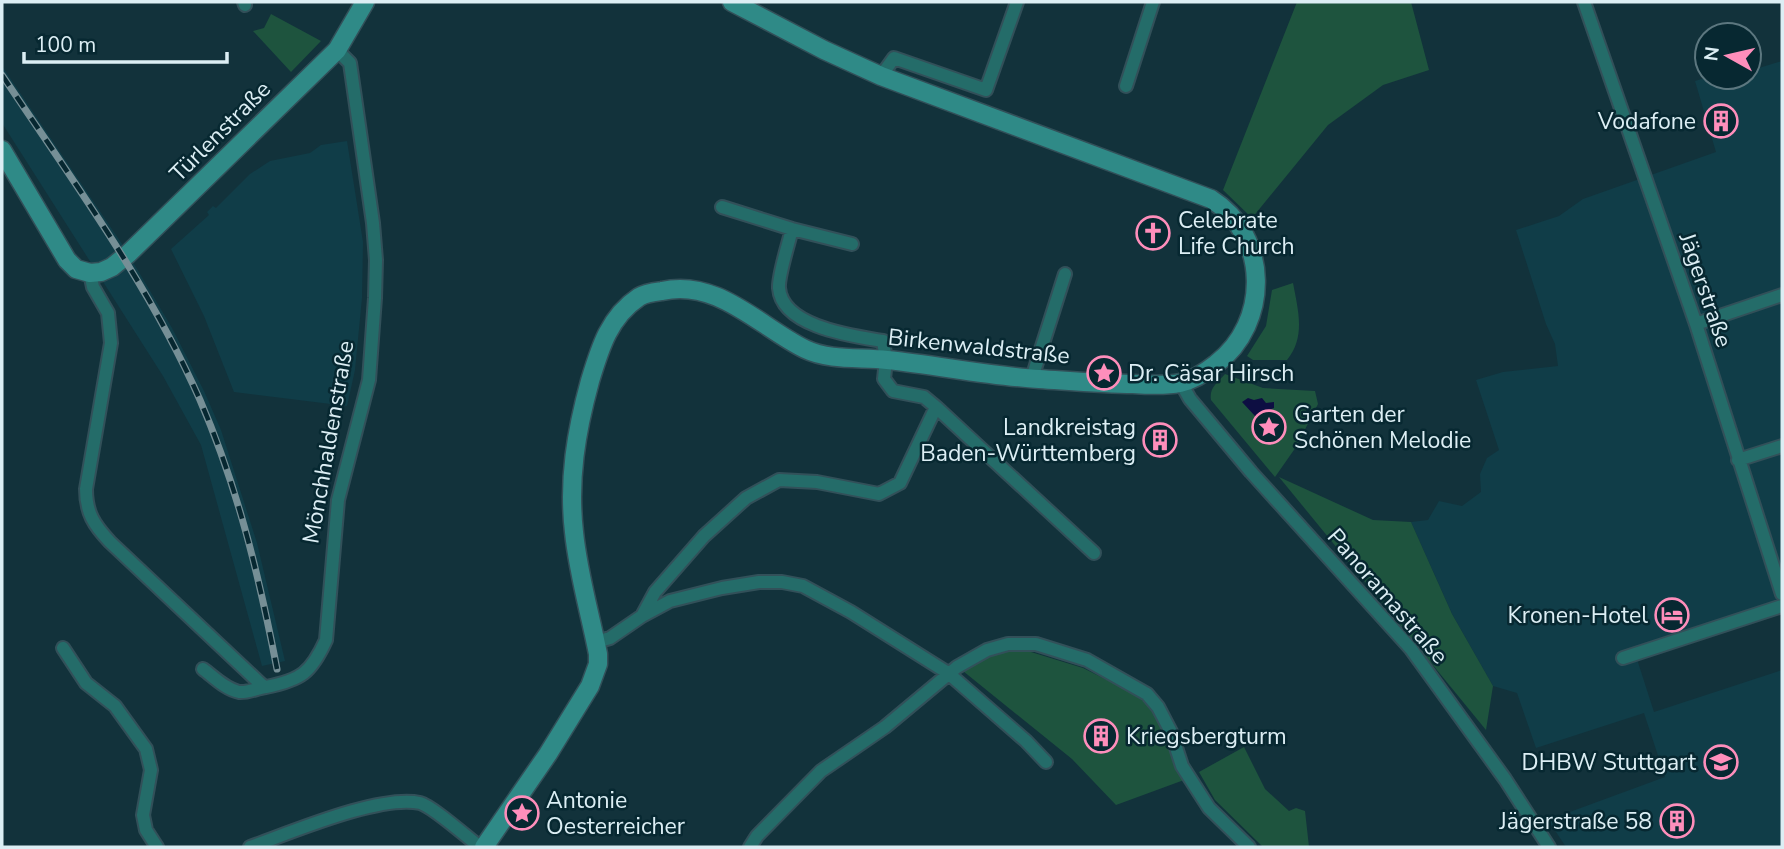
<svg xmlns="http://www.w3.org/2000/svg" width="1784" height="849" font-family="'Nunito Sans',sans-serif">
	<rect width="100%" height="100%" fill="#12323b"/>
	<path fill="#103d48" d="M1782,61V608L1635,653L1654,712L1782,670V847H1566L1548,820L1665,777L1644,713L1536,748L1517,693L1493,686L1452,614L1411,522L1428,520L1439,501L1462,506L1481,492L1480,474L1487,458L1499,450L1476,380L1503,372L1558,366L1555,344L1546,324L1516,230L1559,216L1583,199L1716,152L1695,81L1708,77H1717L1719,81L1731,77H1749V71Z
		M2,66L124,247L172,328L204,391L221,430L257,543L285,661L262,666L201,445L163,376L2,123Z
		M347,141L363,242L362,298L355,370L347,406L234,392L204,316L171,249L209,215L207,212L213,206L216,208L250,174L270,161L310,153L321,145Z"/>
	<path fill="#1e543e" d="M1297,2H1411L1429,70L1383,85L1328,125L1252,218L1223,190Z
		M271,14L321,41L291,72L253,31L264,28Z
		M1293,283C1298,310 1306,337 1287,360H1253L1247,356L1266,326L1272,290Z
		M1225,374L1263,388L1315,391L1318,404L1296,447L1275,477L1211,400C1209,388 1217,383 1225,374Z
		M1279,477L1373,520L1411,522L1452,614L1493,686L1486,730Z
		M1009,649L1031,652L1083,668L1141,697L1157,718L1184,780L1116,805L1072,759L963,671L972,662Z
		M1244,747L1265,789L1289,811L1296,808L1305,811L1309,847H1263L1215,800L1199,772Z"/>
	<path fill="#0d0e42" d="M1248,398L1254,400L1262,398L1266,403L1274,402V408L1263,412V420L1257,424L1255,416L1242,402Z"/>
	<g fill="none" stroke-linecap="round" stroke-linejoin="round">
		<defs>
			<path id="street" d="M244,2L245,5
				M1584,2L1696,324L1782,594
				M881,76L894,58L986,90L1017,2
				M1126,86L1153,2
				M722,207L792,229L852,244
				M792,229C789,242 778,276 779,288C782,327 853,336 883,341L886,360L884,379L893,391L924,397L936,407L1094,553
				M90,273L93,287L108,313L111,343L86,489C86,513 94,525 110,542L264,687
				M1696,324L1782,295
				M1032,378L1065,274
				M1181,383L1190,399L1251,472L1411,649L1505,779L1549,847
				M1738,460L1782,446
				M642,616L655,592L704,536L746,498L779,480L817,482L879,494L900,483L936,407
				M596,642L610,638L642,616L670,601L722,588L759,582H782L803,586L851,612L948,673L1026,741L1046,762
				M63,648L86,683L115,706L146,749L151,770L143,815L146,830L157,847
				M1623,658L1782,606
				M203,669C214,677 225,689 239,692C248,693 257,688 266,687C301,680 311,673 326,640L338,500L369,380L375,298L376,260L373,223L350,63L337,50
				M250,847C290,833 380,794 420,803C432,806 468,838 480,847
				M750,847L757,836L821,771L885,727L957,667L987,650L1008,644H1036L1087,660L1147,694L1158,707L1171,732L1182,766L1209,808L1249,847"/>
			<path id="secondary" d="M2,150L67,260L76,269L90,273L101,272L112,267L128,254L337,50L365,2
				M484,847L548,754L590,686L598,664V654C590,613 578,573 574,532C568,480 576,432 590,381C600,348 609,317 639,297C645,293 654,292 662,291C717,278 760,327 805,349C830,361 860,357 887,360C937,365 988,376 1039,379C1070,381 1101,384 1133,384C1148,385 1165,386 1180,383C1193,380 1206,372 1216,364C1270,323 1270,236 1211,199L881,76L824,50L732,2"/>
		</defs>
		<use href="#street" stroke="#325059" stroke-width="16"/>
		<use href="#secondary" stroke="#325059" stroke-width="21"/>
		<use href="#street" stroke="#246c69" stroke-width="12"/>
		<use href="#secondary" stroke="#2f8a87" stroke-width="18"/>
		<defs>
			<path id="rail" d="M2,75C72,180 149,284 200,400C238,488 259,576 277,669"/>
		</defs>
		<use href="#rail" stroke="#768f96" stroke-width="7"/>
		<use href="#rail" stroke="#072831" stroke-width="4.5" stroke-dasharray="13" stroke-linecap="butt"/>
	</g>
	<defs>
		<symbol id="building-ring" viewBox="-11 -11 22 22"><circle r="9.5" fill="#072831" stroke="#fe8ebb" stroke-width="1.5"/><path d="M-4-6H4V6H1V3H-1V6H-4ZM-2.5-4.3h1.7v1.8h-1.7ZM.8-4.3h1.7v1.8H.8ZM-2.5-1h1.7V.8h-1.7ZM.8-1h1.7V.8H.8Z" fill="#fe8ebb"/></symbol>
		<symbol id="church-ring" viewBox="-11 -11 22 22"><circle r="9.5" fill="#072831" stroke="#fe8ebb" stroke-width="1.5"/><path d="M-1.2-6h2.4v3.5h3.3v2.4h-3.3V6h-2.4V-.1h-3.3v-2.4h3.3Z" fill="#fe8ebb"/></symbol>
		<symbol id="sight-ring" viewBox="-11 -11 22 22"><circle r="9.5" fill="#072831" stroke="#fe8ebb" stroke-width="1.5"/><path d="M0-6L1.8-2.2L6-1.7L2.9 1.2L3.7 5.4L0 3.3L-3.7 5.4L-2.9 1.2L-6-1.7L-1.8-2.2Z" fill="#fe8ebb"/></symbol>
		<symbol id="hotel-ring" viewBox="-11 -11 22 22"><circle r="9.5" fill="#072831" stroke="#fe8ebb" stroke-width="1.5"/><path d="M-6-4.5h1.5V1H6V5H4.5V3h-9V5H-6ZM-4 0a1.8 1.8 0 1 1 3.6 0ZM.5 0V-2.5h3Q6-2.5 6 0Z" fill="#fe8ebb"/></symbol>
		<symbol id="university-ring" viewBox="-11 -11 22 22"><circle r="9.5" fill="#072831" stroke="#fe8ebb" stroke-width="1.5"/><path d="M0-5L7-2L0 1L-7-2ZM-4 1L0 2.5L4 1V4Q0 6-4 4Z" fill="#fe8ebb"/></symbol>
	</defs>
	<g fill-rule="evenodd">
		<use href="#building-ring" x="1702" y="102" width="38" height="38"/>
		<use href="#church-ring" x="1134" y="214" width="38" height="38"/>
		<use href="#sight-ring" x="1085" y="354" width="38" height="38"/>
		<use href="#sight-ring" x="1250" y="408" width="38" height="38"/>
		<use href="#building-ring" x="1141" y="421" width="38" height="38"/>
		<use href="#hotel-ring" x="1653" y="596" width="38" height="38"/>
		<use href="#building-ring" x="1082" y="717" width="38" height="38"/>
		<use href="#university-ring" x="1702" y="743" width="38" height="38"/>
		<use href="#sight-ring" x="503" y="794" width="38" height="38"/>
		<use href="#building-ring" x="1658" y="802" width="38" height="38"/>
	</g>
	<g text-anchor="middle" stroke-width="5" stroke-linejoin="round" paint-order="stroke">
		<g font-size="23" fill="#dceef4" stroke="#072831" text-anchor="end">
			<text x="1696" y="129">Vodafone</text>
			<text x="1178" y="228" text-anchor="start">Celebrate<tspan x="1178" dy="26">Life Church</tspan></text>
			<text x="1128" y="381" text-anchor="start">Dr. Cäsar Hirsch</text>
			<text x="1294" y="422" text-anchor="start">Garten der<tspan x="1294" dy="26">Schönen Melodie</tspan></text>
			<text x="1136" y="435">Landkreistag<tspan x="1136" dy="26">Baden-Württemberg</tspan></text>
			<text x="1648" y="623">Kronen-Hotel</text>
			<text x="1126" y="744" text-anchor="start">Kriegsbergturm</text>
			<text x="1696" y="770">DHBW Stuttgart</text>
			<text x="546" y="808" text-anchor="start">Antonie<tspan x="546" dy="26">Oesterreicher</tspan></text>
			<text x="1652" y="829">Jägerstraße 58</text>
		</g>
		<g font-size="23" fill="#dceef4" stroke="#072831">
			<text transform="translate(220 131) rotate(-45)" y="8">Türlenstraße</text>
			<text transform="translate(1706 290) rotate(71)" y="8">Jägerstraße</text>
			<text transform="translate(979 346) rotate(6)" y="8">Birkenwaldstraße</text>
			<text transform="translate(328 442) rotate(-80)" y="8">Mönchhaldenstraße</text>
			<text transform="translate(1388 596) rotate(49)" y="8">Panoramastraße</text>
		</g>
	</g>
	<rect width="1784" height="849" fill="none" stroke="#dceef4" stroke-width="7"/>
	<g transform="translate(1728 56) rotate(278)"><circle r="33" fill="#072831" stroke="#5c777f" stroke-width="2"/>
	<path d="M0-5L12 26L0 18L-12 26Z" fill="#fe8ebb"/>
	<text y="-10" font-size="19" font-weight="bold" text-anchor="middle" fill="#dceef4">N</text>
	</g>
	<path d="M24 52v10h203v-10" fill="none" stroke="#dceef4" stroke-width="3.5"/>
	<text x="35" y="52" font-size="21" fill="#dceef4" stroke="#072831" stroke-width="5" paint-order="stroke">100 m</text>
</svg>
